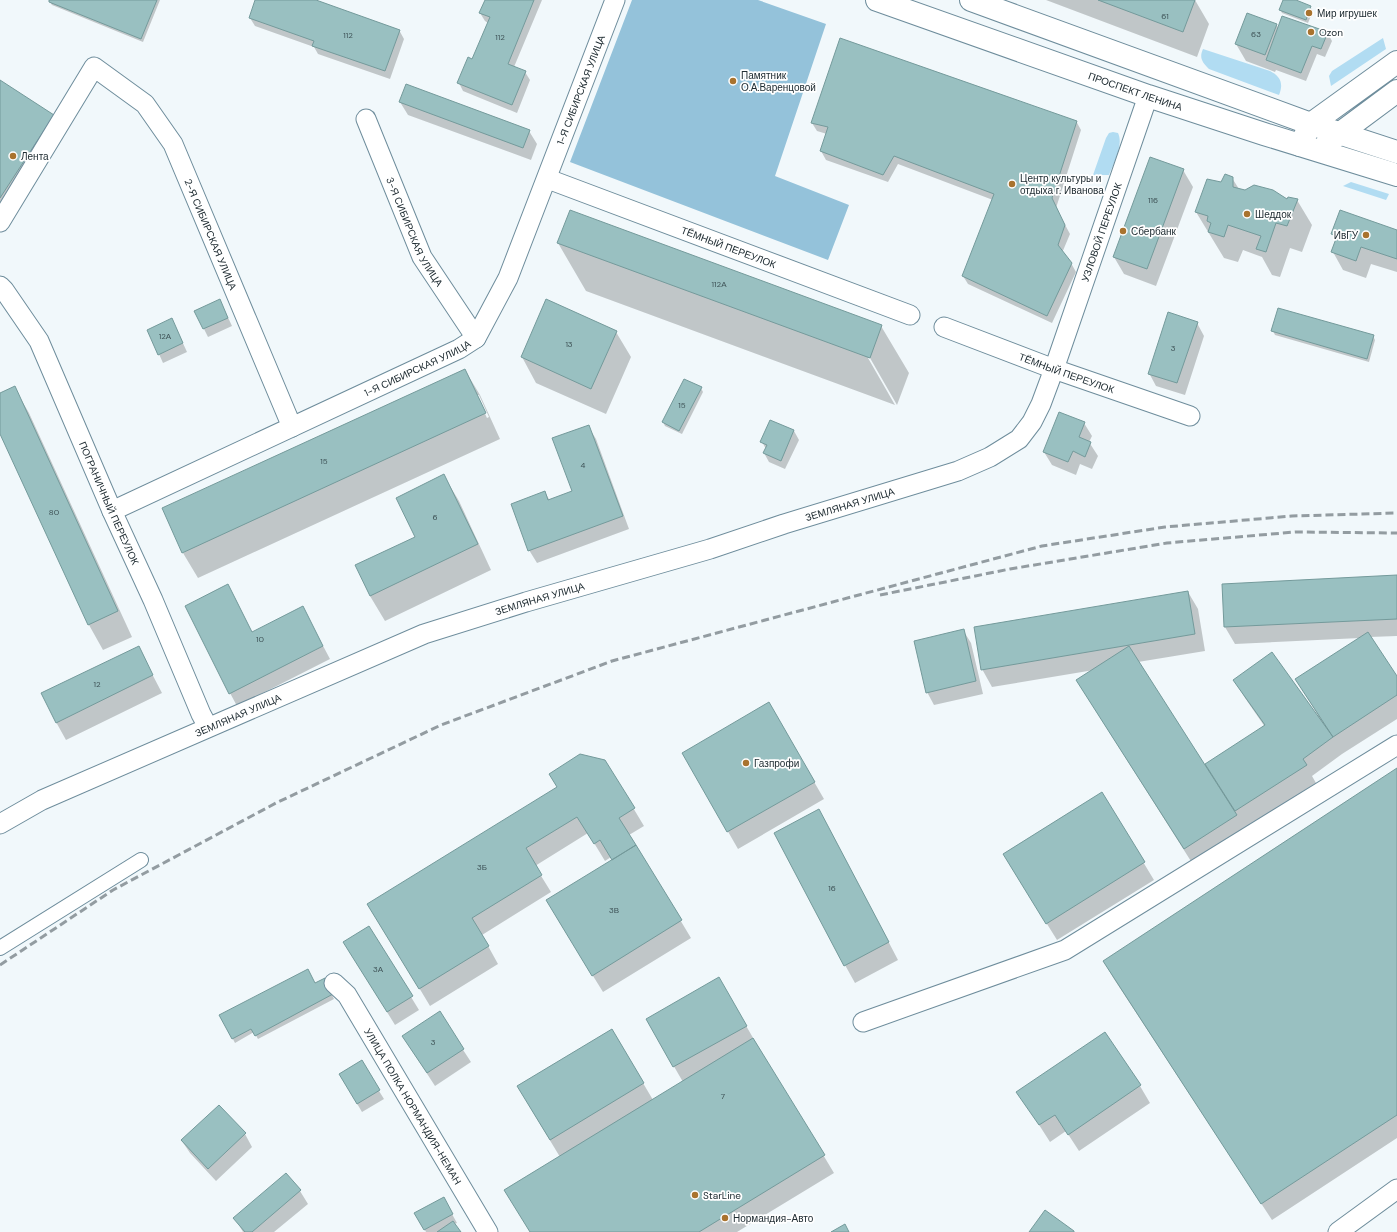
<svg xmlns="http://www.w3.org/2000/svg" width="1397" height="1232" font-family="'DM Sans',sans-serif">
	<rect width="100%" height="100%" fill="#f1f8fb"/>
	<path fill="#b1dcf2" d="M1383,38L1386,49L1331,86L1329,76L1332,71Z
		M1203,49L1270,71C1280,76 1284,83 1279,95L1209,69C1202,62 1199,58 1203,49Z
		M1113,132L1118,133C1124,145 1113,164 1109,175H1093L1106,138L1109,133Z
		M1351,182L1389,194L1386,200L1343,186Z"/>
	<path fill="#94c2da" d="M632,0H758L826,24L775,176L849,205L828,260L570,162Z"/>
	<path fill="#0003" fill-rule="evenodd" d="M51,0H160L143,42L52,5L50,2Z
		M256,0H313L399,30L404,39L390,79L318,54L314,47L255,26L250,18Z
		M486,0H542L514,67L525,72L530,80L517,113L463,91L459,83L473,60L488,23L485,21L480,13Z
		M1046,0H1195L1209,24L1197,57Z
		M1284,0H1293L1310,7L1313,11L1308,23L1282,13L1280,9Z
		M1247,14L1277,25L1278,28L1327,32L1332,41L1325,57L1317,54L1306,81L1276,70L1275,72L1246,61L1236,44Z
		M0,81L53,116L0,221Z
		M400,102L529,131L537,144L531,160L408,115Z
		M1076,121L1081,130L1056,208L1070,234L1062,253L1071,263L1076,272L1052,323L968,284L963,276L993,200L898,164L888,182L826,160L821,151L827,134L817,131L812,123Z
		M1183,170L1193,187L1156,286L1124,274L1114,257Z
		M1232,178L1239,189L1288,201L1297,200L1312,225L1302,252L1290,248L1280,277L1272,275L1262,257L1243,250L1238,262L1224,258L1196,212L1222,184Z
		M1397,231V272L1371,264L1366,278L1343,270L1333,252L1336,241L1332,234Z
		M558,243L881,326L909,373L897,405L870,358H868L895,405L586,291Z
		M224,309L232,326L208,337L195,311Z
		M1197,323L1204,336L1185,395L1156,386L1149,373Z
		M176,328L187,352L163,363L159,354Z
		M1273,331L1373,336L1375,340L1369,362L1275,335Z
		M616,332L631,357L606,414L536,383L522,357Z
		M465,370L480,395L500,439L198,578L183,553ZM476,395H479L489,417L487,418Z
		M14,387L29,413L132,637L103,650L89,625L0,431V394Z
		M701,388L703,392L682,434L665,426L663,422Z
		M771,421L794,431L799,440L785,469L769,462L764,453L766,449L762,442Z
		M1084,423L1092,436L1089,442L1098,456L1092,469L1080,464L1076,475L1052,465L1044,452Z
		M588,426L596,439L629,529L537,563L529,550L545,492L550,501L573,492Z
		M444,476L459,501L491,570L385,621L370,596L416,537Z
		M1397,576V636L1370,637L1397,678V719L1342,754L1312,776L1316,783L1244,829L1194,866L1077,681L1094,670L992,687L982,669L1188,592L1198,609L1205,651L1138,662L1205,766L1265,727L1245,698L1235,681L1316,716L1318,715L1296,679L1360,638L1235,644L1225,627Z
		M235,598L252,633L303,608L330,659L237,706L230,693Z
		M963,630L971,643L983,694L934,705L927,692Z
		M138,647L162,693L66,740L56,722Z
		M769,704L824,799L738,849L683,753Z
		M605,761L644,826L629,835L691,938L603,992L557,918L613,860L611,857L605,861L588,833L535,866L551,892L482,935L498,964L430,1006L379,921Z
		M1397,769V1138L1272,1220L1114,979L1104,962Z
		M1102,794L1154,880L1057,940L1014,871Z
		M829,828L898,960L855,983L845,965Z
		M368,927L419,1010L395,1025L352,955Z
		M719,979L756,1043L834,1173L737,1232H530L560,1157L528,1104L643,1083L653,1100L683,1082L647,1020Z
		M324,980L334,999L258,1039L254,1032L235,1043L221,1016L315,985Z
		M439,1013L471,1062L435,1086L411,1049Z
		M1105,1033L1140,1086L1150,1103L1079,1151L1066,1131L1050,1142L1018,1092Z
		M361,1062L384,1099L362,1112L340,1075Z
		M245,1134L252,1147L216,1181L190,1153L182,1141Z
		M286,1175L300,1191L308,1204L274,1232H243L235,1218Z
		M443,1198L457,1223L454,1224L460,1232H426L416,1213Z"/>
	<path fill="#99c0c1" stroke="#749a9b" d="M49,0H157L141,39L49,2Z
		M255,0H316L400,30L385,71L312,46L314,41L249,18Z
		M485,0H534L508,64L526,71L512,105L457,83L468,57L472,59L490,17L479,13Z
		M1098,0H1195L1183,32Z
		M1283,0H1296L1311,6L1306,20L1279,10Z
		M1247,13L1277,24L1265,55L1235,44Z
		M1282,16L1328,32L1321,49L1312,46L1301,73L1266,60Z
		M840,38L1077,121L1052,198L1065,225L1058,245L1072,263L1047,316L962,276L994,194L894,156L883,175L820,151L828,127L811,123Z
		M0,80L54,115L0,198Z
		M406,84L530,130L523,148L399,102Z
		M1150,157L1184,169L1147,269L1113,257Z
		M1225,174L1233,177V187L1245,190L1254,185L1273,190L1287,199L1288,197L1298,199L1287,226L1276,223L1266,252L1256,249L1261,236L1228,225L1224,237L1208,232L1211,223L1207,221L1208,216L1195,212L1207,179L1221,182Z
		M570,210L882,325L870,358L557,243Z
		M1340,210L1397,230V259L1361,247L1356,261L1331,252L1337,236L1331,234Z
		M220,299L228,318L203,329L194,311Z
		M546,299L617,331L591,389L521,357Z
		M1278,308L1374,335L1367,359L1271,331Z
		M1168,312L1198,322L1177,383L1148,374Z
		M172,318L183,343L158,355L147,330Z
		M465,369L486,413L182,553L162,508Z
		M684,379L702,387L679,431L662,422Z
		M15,386L118,611L88,625L0,434V393Z
		M1059,412L1085,422L1079,437L1091,442L1085,457L1073,451L1068,462L1043,452Z
		M770,420L794,430L781,461L763,453L767,445L760,442Z
		M589,425L623,516L528,551L511,504L545,491L548,500L572,491L552,438Z
		M444,474L478,544L370,596L355,565L415,537L396,498Z
		M1397,575V619L1224,627L1222,584Z
		M228,584L252,632L303,606L323,646L229,694L185,606Z
		M1188,591L1195,634L981,670L974,627Z
		M964,629L976,681L926,693L914,641Z
		M1368,632L1397,676V695L1333,737L1295,679Z
		M139,646L153,675L56,723L41,693Z
		M1129,646L1237,815L1184,849L1076,680Z
		M1272,652L1333,737L1303,759L1307,765L1235,811L1205,764L1265,725L1233,680Z
		M769,702L815,782L727,832L682,753Z
		M580,754L605,760L635,808L619,818L636,845L612,860L600,840L594,844L577,817L526,848L542,875L472,918L489,946L419,989L367,904L557,787L549,774Z
		M1397,768V1115L1261,1204L1103,961Z
		M1102,792L1145,862L1046,924L1003,854Z
		M819,809L889,942L844,966L774,833Z
		M636,845L682,920L592,976L546,900Z
		M369,926L413,996L387,1012L343,942Z
		M308,969L315,983L325,978L333,994L255,1036L251,1029L232,1039L219,1015Z
		M719,977L747,1026L673,1067L646,1019Z
		M440,1011L464,1049L427,1073L402,1036Z
		M612,1029L644,1083L550,1140L517,1086Z
		M1105,1032L1141,1085L1068,1135L1055,1115L1039,1125L1016,1092Z
		M753,1038L825,1155L699,1232H530L504,1190Z
		M362,1060L380,1090L357,1104L339,1074Z
		M219,1105L246,1133L208,1169L181,1140Z
		M286,1173L301,1190L252,1232H245L233,1218Z
		M444,1197L453,1214L424,1230L414,1213Z
		M1045,1210L1074,1231V1232H1029Z
		M453,1221L461,1232H437Z
		M845,1224L849,1232H831Z"/>
	<g fill="none" stroke-linecap="round" stroke-linejoin="round">
		<defs>
			<path id="pedestrian" d="M0,948L141,860"/>
			<g id="minor">
				<path id="s1" d="M366,119L422,257L476,338"/>
				<path id="s2" d="M548,179L910,315"/>
				<path id="s3" d="M0,222L94,67L145,104L173,144L292,427"/>
				<path id="s4" d="M0,286L4,290L39,341L112,511L153,600L201,714L208,727"/>
				<path id="s5" d="M944,327L1054,369L1190,416"/>
				<path id="s6" d="M112,511L459,349L476,338L508,278L615,0"/>
				<path id="s7" d="M0,824L42,800L424,634L526,602L710,549L784,524L958,471L990,457L1019,439L1032,422L1041,404L1054,369L1148,96"/>
				<path id="s8" d="M334,983L347,995L488,1232"/>
				<path d="M863,1022L1065,950L1397,745"/>
				<path d="M1338,1232L1397,1189"/>
			</g>
			<path id="secondary" d="M1327,143L1397,91
				M1300,145L1311,124L1397,62"/>
			<g id="trunk">
				<path id="s9" d="M877,0L1148,96L1264,134L1397,175"/>
				<path d="M971,0L1311,124L1397,152"/>
			</g>
		</defs>
		<use href="#pedestrian" stroke="#6e8d9c" stroke-width="16"/>
		<use href="#minor" stroke="#6e8d9c" stroke-width="21"/>
		<use href="#secondary" stroke="#6e8d9c" stroke-width="24"/>
		<use href="#trunk" stroke="#6e8d9c" stroke-width="24"/>
		<use href="#pedestrian" stroke="#fff" stroke-width="14"/>
		<use href="#minor" stroke="#fff" stroke-width="19"/>
		<use href="#secondary" stroke="#fff" stroke-width="22"/>
		<use href="#trunk" stroke="#fff" stroke-width="22"/>
		<path stroke="#939ca1" stroke-width="3" stroke-dasharray="8 4" stroke-linecap="butt" d="M880,595L1010,569L1167,543L1295,532L1397,533
			M0,965L113,890L276,803L441,725L612,661L1042,546L1165,527L1292,516L1397,513"/>
	</g>
	<g fill="#a9732e" stroke="#fff" stroke-width="1.5">
		<circle cx="1309" cy="13" r="4"/>
		<circle cx="1311" cy="32" r="4"/>
		<circle cx="733" cy="81" r="4"/>
		<circle cx="13" cy="156" r="4"/>
		<circle cx="1012" cy="184" r="4"/>
		<circle cx="1247" cy="214" r="4"/>
		<circle cx="1123" cy="231" r="4"/>
		<circle cx="1366" cy="235" r="4"/>
		<circle cx="746" cy="763" r="4"/>
		<circle cx="695" cy="1195" r="4"/>
		<circle cx="725" cy="1218" r="4"/>
	</g>
	<g text-anchor="middle" stroke-width="3.5" stroke-linejoin="round" paint-order="stroke">
		<g font-size="8" fill="#3e5256">
			<text x="1165" y="19">61</text>
			<text x="1256" y="37">63</text>
			<text x="348" y="38">112</text>
			<text x="500" y="40">112</text>
			<text x="1153" y="203">116</text>
			<text x="719" y="287">112А</text>
			<text x="165" y="339">12А</text>
			<text x="569" y="347">13</text>
			<text x="1173" y="351">3</text>
			<text x="682" y="408">15</text>
			<text x="324" y="464">15</text>
			<text x="583" y="468">4</text>
			<text x="54" y="515">80</text>
			<text x="435" y="520">6</text>
			<text x="260" y="642">10</text>
			<text x="97" y="687">12</text>
			<text x="482" y="870">3Б</text>
			<text x="832" y="891">16</text>
			<text x="614" y="913">3В</text>
			<text x="378" y="972">3А</text>
			<text x="433" y="1045">3</text>
			<text x="723" y="1099">7</text>
		</g>
		<g font-size="10" fill="#202d33" stroke="#fff" text-anchor="start">
			<text x="1317" y="17">Мир игрушек</text>
			<text x="1319" y="36">Ozon</text>
			<text x="741" y="79">Памятник<tspan x="741" dy="12">О.А.Варенцовой</tspan></text>
			<text x="21" y="160">Лента</text>
			<text x="1020" y="182">Центр культуры и<tspan x="1020" dy="12">отдыха г. Иванова</tspan></text>
			<text x="1255" y="218">Шеддок</text>
			<text x="1131" y="235">Сбербанк</text>
			<text x="1358" y="239" text-anchor="end">ИвГУ</text>
			<text x="754" y="767">Газпрофи</text>
			<text x="703" y="1199">StarLine</text>
			<text x="733" y="1222">Нормандия-Авто</text>
		</g>
		<g font-size="10" fill="#202d33" stroke="#fff">
			<text dy="4" stroke="none"><textPath href="#s6" startOffset="673">1-Я СИБИРСКАЯ УЛИЦА</textPath></text>
			<text dy="4" stroke="none"><textPath href="#s9" startOffset="274">ПРОСПЕКТ ЛЕНИНА</textPath></text>
			<text dy="4" stroke="none"><textPath href="#s1" startOffset="123">3-Я СИБИРСКАЯ УЛИЦА</textPath></text>
			<text dy="4" stroke="none"><textPath href="#s7" startOffset="1316">УЗЛОВОЙ ПЕРЕУЛОК</textPath></text>
			<text dy="4" stroke="none"><textPath href="#s3" startOffset="391">2-Я СИБИРСКАЯ УЛИЦА</textPath></text>
			<text dy="4" stroke="none"><textPath href="#s2" startOffset="193">ТЁМНЫЙ ПЕРЕУЛОК</textPath></text>
			<text dy="4" stroke="none"><textPath href="#s6" startOffset="337">1-Я СИБИРСКАЯ УЛИЦА</textPath></text>
			<text dy="4" stroke="none"><textPath href="#s5" startOffset="131">ТЁМНЫЙ ПЕРЕУЛОК</textPath></text>
			<text dy="4" stroke="none"><textPath href="#s4" startOffset="244">ПОГРАНИЧНЫЙ ПЕРЕУЛОК</textPath></text>
			<text dy="4" stroke="none"><textPath href="#s7" startOffset="910">ЗЕМЛЯНАЯ УЛИЦА</textPath></text>
			<text dy="4" stroke="none"><textPath href="#s7" startOffset="586">ЗЕМЛЯНАЯ УЛИЦА</textPath></text>
			<text dy="4" stroke="none"><textPath href="#s7" startOffset="262">ЗЕМЛЯНАЯ УЛИЦА</textPath></text>
			<text dy="4" stroke="none"><textPath href="#s8" startOffset="147">УЛИЦА ПОЛКА НОРМАНДИЯ-НЕМАН</textPath></text>
		</g>
	</g>
</svg>
